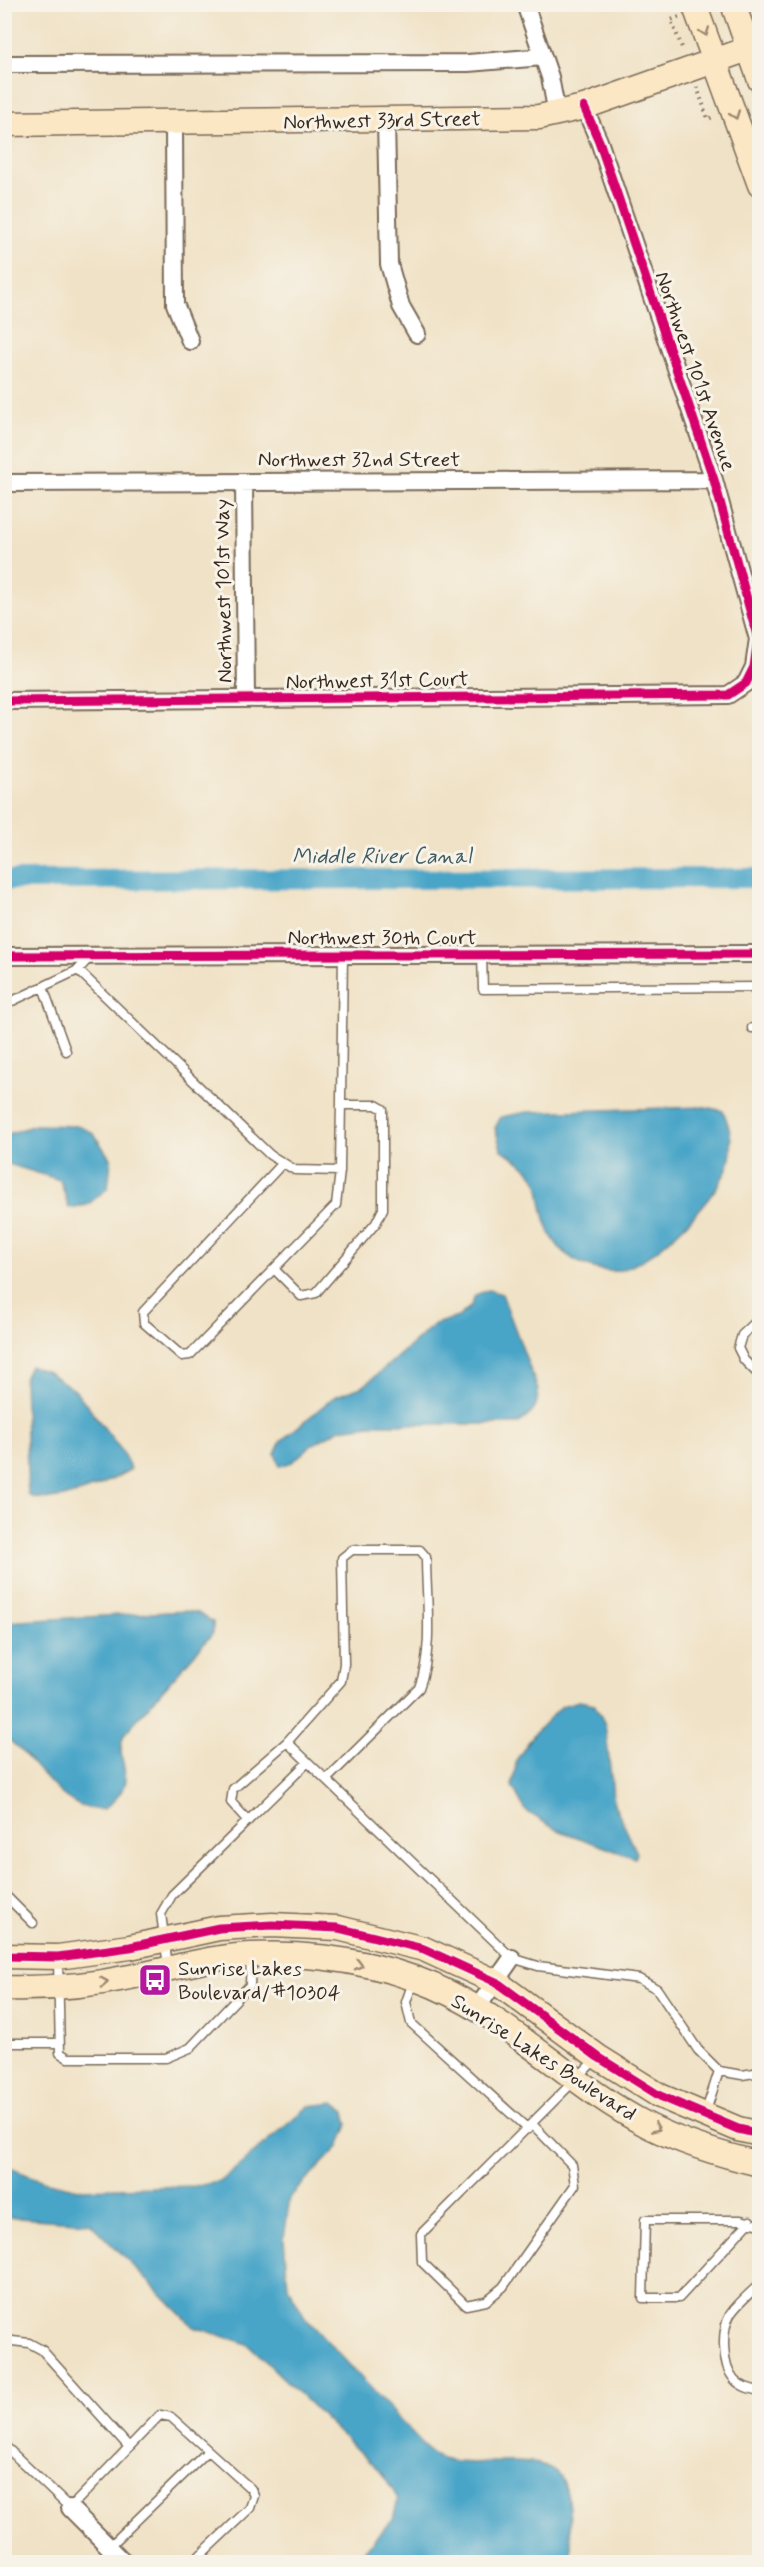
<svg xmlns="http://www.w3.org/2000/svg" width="764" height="2567" font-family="Mynerve,sans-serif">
	<rect width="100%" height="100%" fill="#f7f3e8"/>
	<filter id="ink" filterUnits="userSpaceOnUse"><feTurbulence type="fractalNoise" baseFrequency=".0167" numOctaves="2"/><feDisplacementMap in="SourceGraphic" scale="12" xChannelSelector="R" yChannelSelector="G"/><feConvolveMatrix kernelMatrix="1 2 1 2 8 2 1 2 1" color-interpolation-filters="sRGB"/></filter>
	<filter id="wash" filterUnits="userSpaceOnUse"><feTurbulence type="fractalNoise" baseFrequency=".008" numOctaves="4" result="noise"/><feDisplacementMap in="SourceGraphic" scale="24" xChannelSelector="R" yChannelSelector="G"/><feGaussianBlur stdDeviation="1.35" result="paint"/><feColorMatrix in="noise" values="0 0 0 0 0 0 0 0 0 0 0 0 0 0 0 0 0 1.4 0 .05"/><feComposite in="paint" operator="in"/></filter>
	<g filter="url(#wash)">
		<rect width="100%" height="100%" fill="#f0e2c6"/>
		<path fill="#4aa5c8" stroke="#426873" stroke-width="1.5" d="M705,1107L723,1111C730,1127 733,1141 730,1159C723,1194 651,1267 616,1271C607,1272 593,1268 585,1265C555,1253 546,1231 541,1201C540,1194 539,1185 536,1179C527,1166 514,1158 501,1149L495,1128L501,1117L528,1112Z
			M35,1125L80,1126L94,1134L111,1160L108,1188L87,1205L69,1208L60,1180L5,1163V1135Z
			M488,1290L502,1294L538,1390C538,1409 532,1415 517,1424H378L340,1429L312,1445L292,1462L280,1466L275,1454L281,1441L334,1397L364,1386L435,1324L458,1317L471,1306L475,1295Z
			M30,1366L48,1372L76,1391L121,1450L131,1469C106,1484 55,1508 28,1495L24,1379Z
			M185,1611L198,1613L213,1622V1633L125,1733C110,1763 146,1778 104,1809C61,1815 36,1757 5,1737V1622Z
			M579,1701L594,1704L605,1724L614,1804L637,1853L635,1858L555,1829L526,1811L512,1786L517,1759L534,1734L562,1706Z
			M334,2103L345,2112L348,2125L339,2146L290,2197L284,2238L288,2287L305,2317L433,2455C466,2476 547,2443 564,2483C571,2499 570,2543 572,2562H353L393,2520L398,2499L385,2477L248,2344L194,2327L90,2223L5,2217V2166L43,2181L79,2189L195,2186L220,2182L309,2106Z"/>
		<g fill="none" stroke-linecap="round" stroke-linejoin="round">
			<path stroke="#4aa5c8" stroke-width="20" d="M4,880L760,878"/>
		</g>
	</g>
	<g filter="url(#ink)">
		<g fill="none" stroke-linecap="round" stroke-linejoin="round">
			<defs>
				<path id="lane" d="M482,955L483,989L760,987
					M78,970L270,1155L295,1170L340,1171
					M43,987L66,1051
					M4,1005L78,970L90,957
					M752,1028H760
					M283,1163L143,1312L144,1323L182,1356L190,1355L336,1205L340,1171L343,955
					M274,1269L301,1296L316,1293L376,1223L383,1209V1109L376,1105H341
					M760,1318L742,1335L738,1348L744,1360L760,1376
					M287,1742L512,1958L538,1966L639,1979L657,1989L698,2050L719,2071L742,2075L760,2072
					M248,1821L231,1802L233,1789L287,1742L341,1681L344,1664L342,1558L352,1550H420L426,1557C426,1600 434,1648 419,1688L327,1779
					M4,1894L33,1923
					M58,1959L60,2053L68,2058H166L190,2048L250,1985L251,1956
					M168,1966L161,1914L172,1895L308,1762
					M414,1979L406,2002L411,2023L528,2129
					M4,2043H58
					M705,2114L719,2071
					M533,2125L572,2165L575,2185L503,2287L486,2301L466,2305L422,2262L421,2234L596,2059
					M750,2221L679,2298H643L645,2220H741L760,2225
					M760,2284C750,2293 737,2304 730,2315C721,2331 722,2365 734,2379C741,2387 750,2389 760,2391
					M4,2340L29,2343L42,2350L129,2447
					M4,2445L70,2508L160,2415L171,2417L251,2489L254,2496L250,2508L193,2562
					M109,2547L208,2451"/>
				<path id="street" d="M525,4L550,77L557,114
					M4,64L468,63L543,57
					M386,121L389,264L401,306L417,334
					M174,124L175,304L190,341
					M4,483L714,480
					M244,483L246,699
					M4,701L728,695L746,683L754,667L758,639L714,480L599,141L584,107
					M4,956L760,954
					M477,2008L512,1958
					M70,2508L124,2562"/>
				<path id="secondary" d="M694,4L760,185
					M733,4L760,80
					M4,124L539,117L584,107L748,49
					M4,1956L58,1957L130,1947L219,1928L272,1925L338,1928L424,1949L496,1982L598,2057L660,2096L738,2129L760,2134
					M4,1988C47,1989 88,1986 130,1977C163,1971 195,1961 228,1957C289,1950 358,1958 416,1979C506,2011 566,2084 649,2126C683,2143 722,2155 760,2164"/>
			</defs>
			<use href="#lane" stroke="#7a6a59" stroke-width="11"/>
			<use href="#street" stroke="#7a6a59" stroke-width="20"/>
			<use href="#secondary" stroke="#7a6a59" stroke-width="27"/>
			<path stroke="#7a6a59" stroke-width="4" stroke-dasharray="1.5 4.5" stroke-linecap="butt" d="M679,17L671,20L683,50
				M697,87L708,119L715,116"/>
			<use href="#lane" stroke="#fff" stroke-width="8"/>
			<use href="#street" stroke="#fff" stroke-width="16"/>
			<use href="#secondary" stroke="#fbe7c3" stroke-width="24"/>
			<defs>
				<path id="cycleway" d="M4,701L728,695L746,683L754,667L758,639L714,480L599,141L584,107
					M4,956L760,954
					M4,1956L58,1957L130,1947L219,1928L272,1925L338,1928L424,1949L496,1982L598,2057L660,2096L738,2129L760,2134"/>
			</defs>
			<use href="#cycleway" stroke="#f7f3e8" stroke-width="13"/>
			<use href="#cycleway" stroke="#d6006c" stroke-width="9"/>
		</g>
		<defs><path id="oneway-chevron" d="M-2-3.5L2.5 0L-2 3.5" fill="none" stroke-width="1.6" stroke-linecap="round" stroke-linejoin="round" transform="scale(1.5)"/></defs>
		<g stroke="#9b8870">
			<use href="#oneway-chevron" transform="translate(705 32) rotate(70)"/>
			<use href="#oneway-chevron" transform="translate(735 115) rotate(70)"/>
			<use href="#oneway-chevron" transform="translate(359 1965) rotate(14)"/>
			<use href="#oneway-chevron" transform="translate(104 1982) rotate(-9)"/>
			<use href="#oneway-chevron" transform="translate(656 2128) rotate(23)"/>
		</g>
	</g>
	<defs>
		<symbol id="bus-square" viewBox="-11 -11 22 22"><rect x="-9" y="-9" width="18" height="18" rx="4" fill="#b5179e" stroke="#f7f3e8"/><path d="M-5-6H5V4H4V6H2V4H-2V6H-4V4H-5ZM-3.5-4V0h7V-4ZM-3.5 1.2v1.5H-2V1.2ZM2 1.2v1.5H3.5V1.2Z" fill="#fff"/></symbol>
	</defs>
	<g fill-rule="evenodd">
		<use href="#bus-square" x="136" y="1961" width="38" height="38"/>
	</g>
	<g text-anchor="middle" stroke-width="6" stroke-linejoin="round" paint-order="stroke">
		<g font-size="21" fill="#3b2a1e" stroke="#f7f3e8">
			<text transform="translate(382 120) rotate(-1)" y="7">Northwest 33rd Street</text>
			<text transform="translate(696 371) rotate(71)" y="7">Northwest 101st Avenue</text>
			<text x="359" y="466">Northwest 32nd Street</text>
			<text transform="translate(223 591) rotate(-91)" y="7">Northwest 101st Way</text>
			<text transform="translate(377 680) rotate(-1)" y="7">Northwest 31st Court</text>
			<text x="382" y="944">Northwest 30th Court</text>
			<text transform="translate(544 2057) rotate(33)" y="7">Sunrise Lakes Boulevard</text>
		</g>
		<g font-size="21" fill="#3b2a1e" stroke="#f7f3e8" text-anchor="start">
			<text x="178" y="1975">Sunrise Lakes<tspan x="178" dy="24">Boulevard/#10304</tspan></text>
		</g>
		<g font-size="22" font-style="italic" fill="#415b62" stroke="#f7f3e8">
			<text x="382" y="863">Middle River Canal</text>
		</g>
	</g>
	<rect width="764" height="2567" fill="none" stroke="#f7f3e8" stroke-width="24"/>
</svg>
